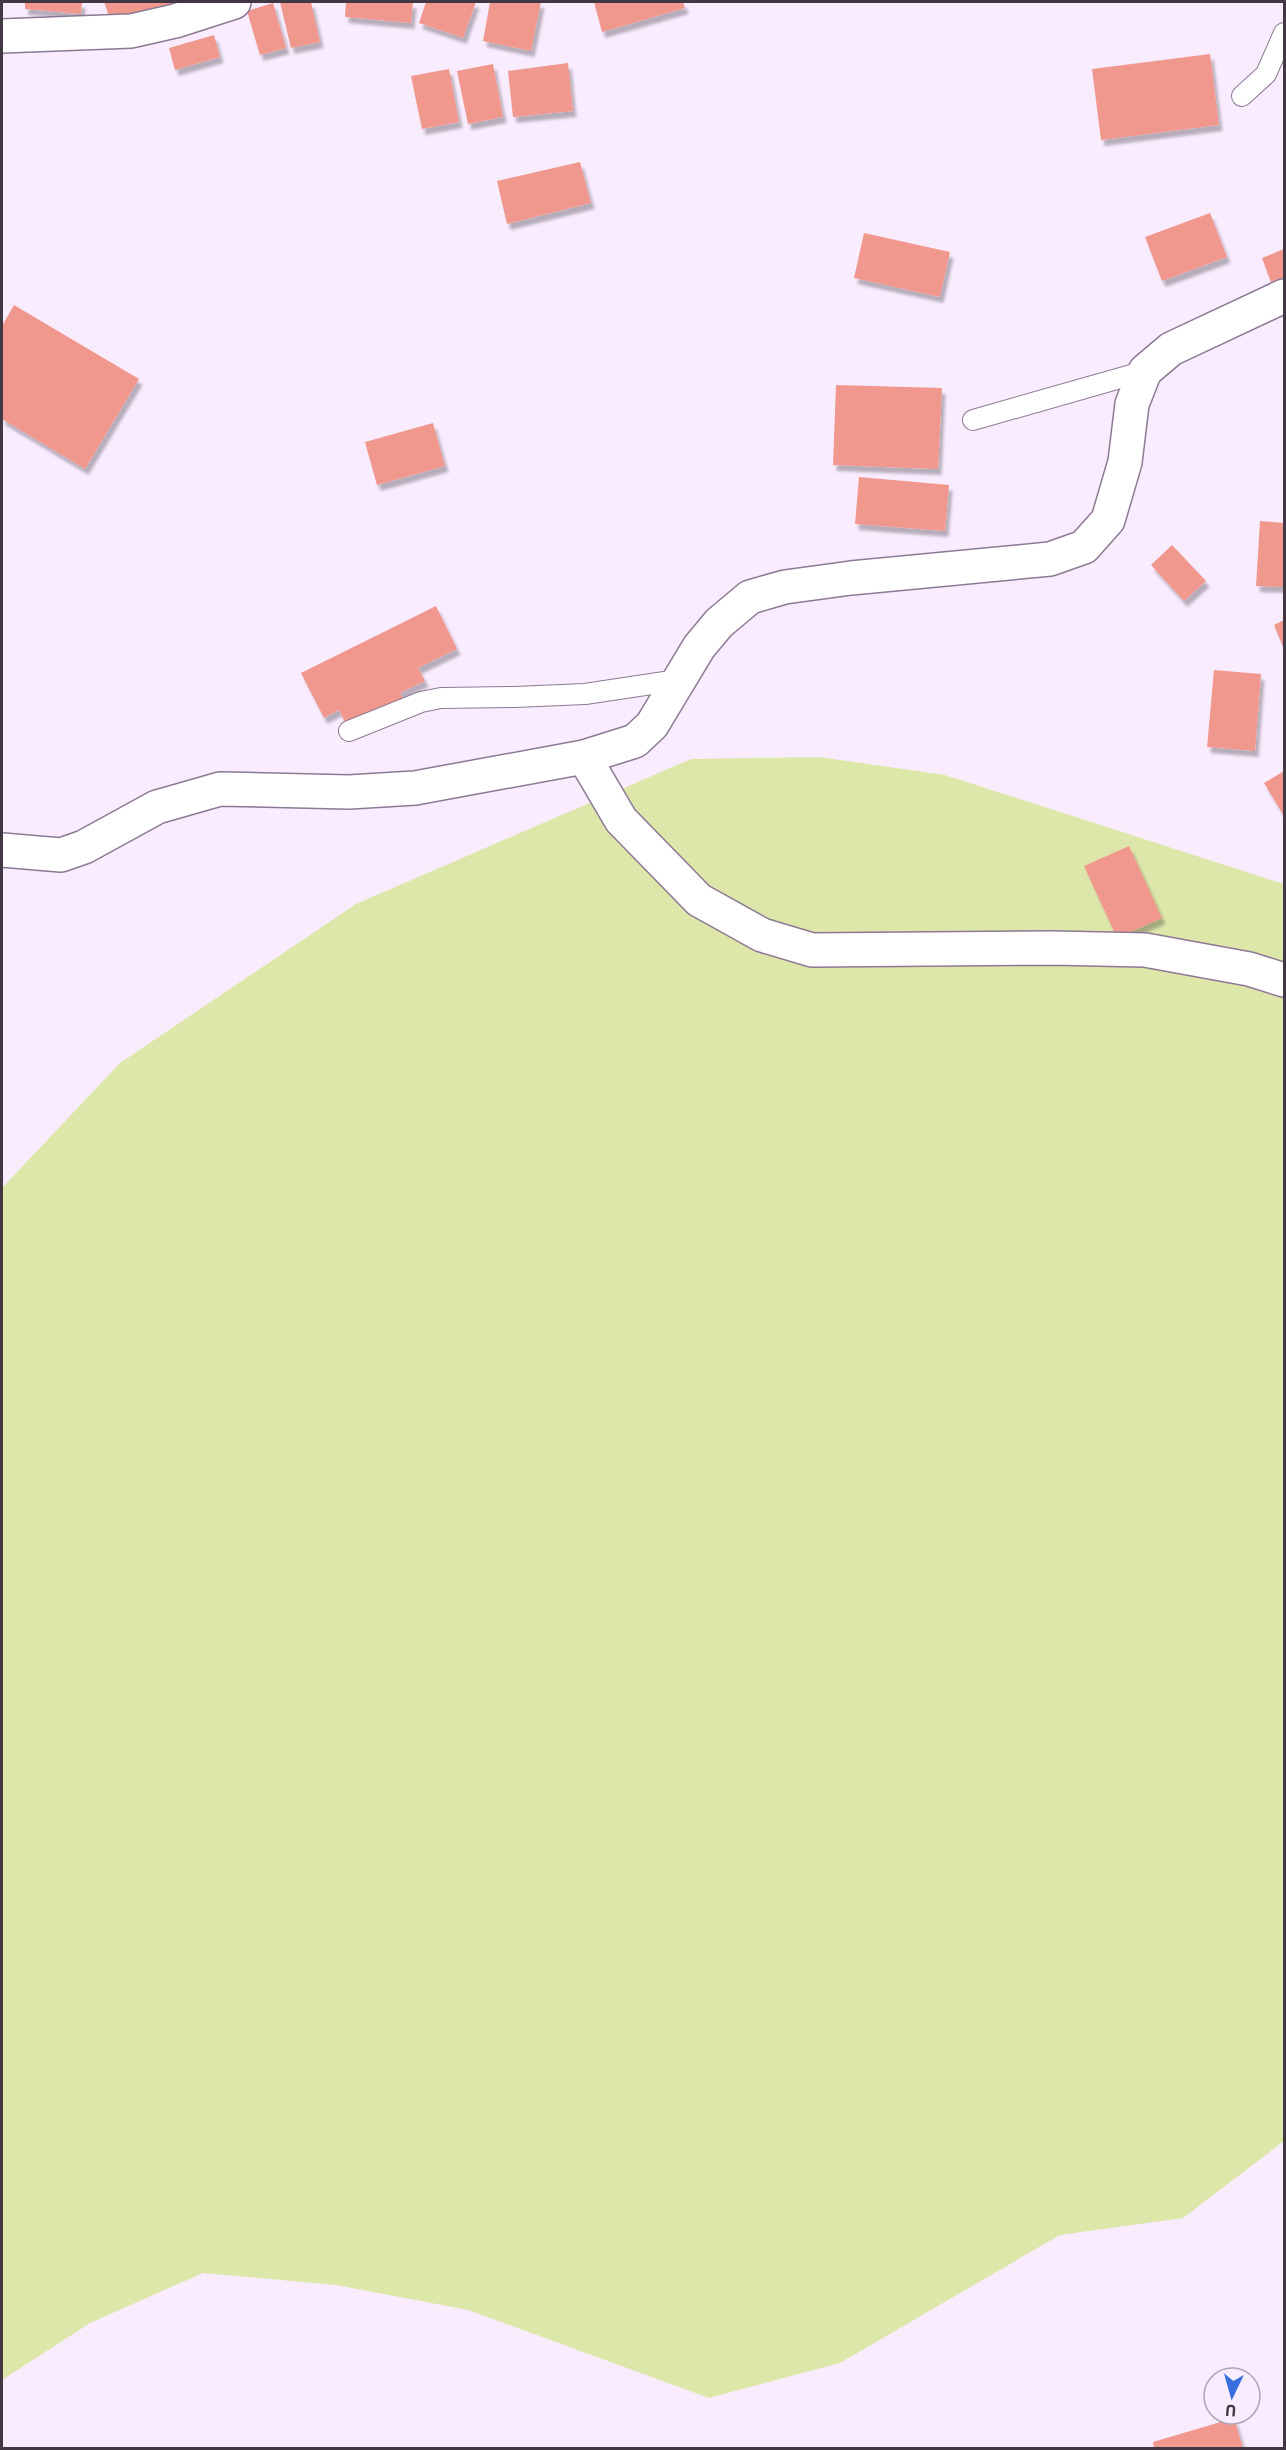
<svg xmlns="http://www.w3.org/2000/svg" width="1286" height="2450" font-family="'IBM Plex Sans',sans-serif">
	<defs>
		<filter id="shadow"><feDropShadow dx="3.5" dy="6" stdDeviation="1.5" flood-color="#0004"/></filter>
	</defs>
	<rect width="100%" height="100%" fill="#f9ecfe"/>
	<path fill="#dee7aa" d="M819,757L945,775L1284,884V2141L1183,2218L1060,2235L840,2363L709,2398L468,2310L336,2285L203,2273L90,2323L2,2380V1188L120,1063L356,904L691,759Z"/>
	<path fill="#f1988e" filter="url(#shadow)" d="M25,2H82L81,14L25,9Z
		M104,2H174L175,6L113,27Z
		M280,2H311L320,42L291,48Z
		M346,2H413L411,23L345,17Z
		M426,2H476L463,38L419,23Z
		M490,2H541L531,51L483,41Z
		M594,2H683L685,8L602,32Z
		M273,3L286,48L260,55L247,11Z
		M214,35L220,57L175,70L169,48Z
		M1210,54L1219,125L1101,140L1092,69Z
		M568,63L573,111L513,117L508,71Z
		M493,64L503,117L468,124L457,71Z
		M449,69L459,122L422,129L411,76Z
		M580,162L591,203L507,224L497,181Z
		M1210,213L1227,257L1162,281L1145,237Z
		M864,233L950,252L940,297L854,278Z
		M1284,249V277L1271,282L1262,258Z
		M14,305L139,379L85,469L2,419V326Z
		M836,385L942,388L938,469L833,465Z
		M433,423L445,466L377,485L365,442Z
		M859,477L949,485L945,531L855,524Z
		M1260,521L1284,523V587L1256,586Z
		M1172,545L1206,581L1184,601L1151,565Z
		M436,606L457,649L418,668L425,681L400,693L403,698L347,726L339,710L324,718L301,673Z
		M1284,620V649L1274,625Z
		M1214,670L1261,674L1255,751L1207,747Z
		M1284,771V816L1264,783Z
		M1129,846L1162,918L1117,938L1084,866Z
		M1234,2418L1243,2448H1154L1153,2442Z"/>
	<g fill="none" stroke-linecap="round" stroke-linejoin="round">
		<defs>
			<path id="lane" d="M1242,96L1266,74L1284,33
				M973,420L1145,371
				M349,731L421,702L441,698L515,697L585,694L678,680"/>
			<path id="street" d="M2,36L131,31L175,21L234,2
				M584,757L621,820L699,900L762,935L812,950L1053,948L1145,950L1249,969L1284,980
				M2,850L61,855L84,847L157,807L220,789L349,792L415,788L584,757L635,741L652,725L699,647L719,623L750,597L785,587L851,578L1050,559L1084,547L1108,520L1125,462L1132,404L1145,371L1171,349L1284,296"/>
		</defs>
		<use href="#lane" stroke="#8d7994" stroke-width="22"/>
		<use href="#street" stroke="#8d7994" stroke-width="36"/>
		<use href="#lane" stroke="#fff" stroke-width="20"/>
		<use href="#street" stroke="#fff" stroke-width="33"/>
	</g>
	<rect width="1286" height="2450" fill="none" stroke="#413844" stroke-width="6"/>
	<g transform="translate(1232 2396) rotate(185)"><circle r="28" fill="#f9ecfe" stroke="#afa4b4" stroke-width="1.5"/>
	<path d="M0-4.5L10 22L0 15L-10 22Z" fill="#366edd"/>
	<text y="-9" font-size="16" font-weight="bold" text-anchor="middle" fill="#413844">U</text>
	</g>
</svg>
